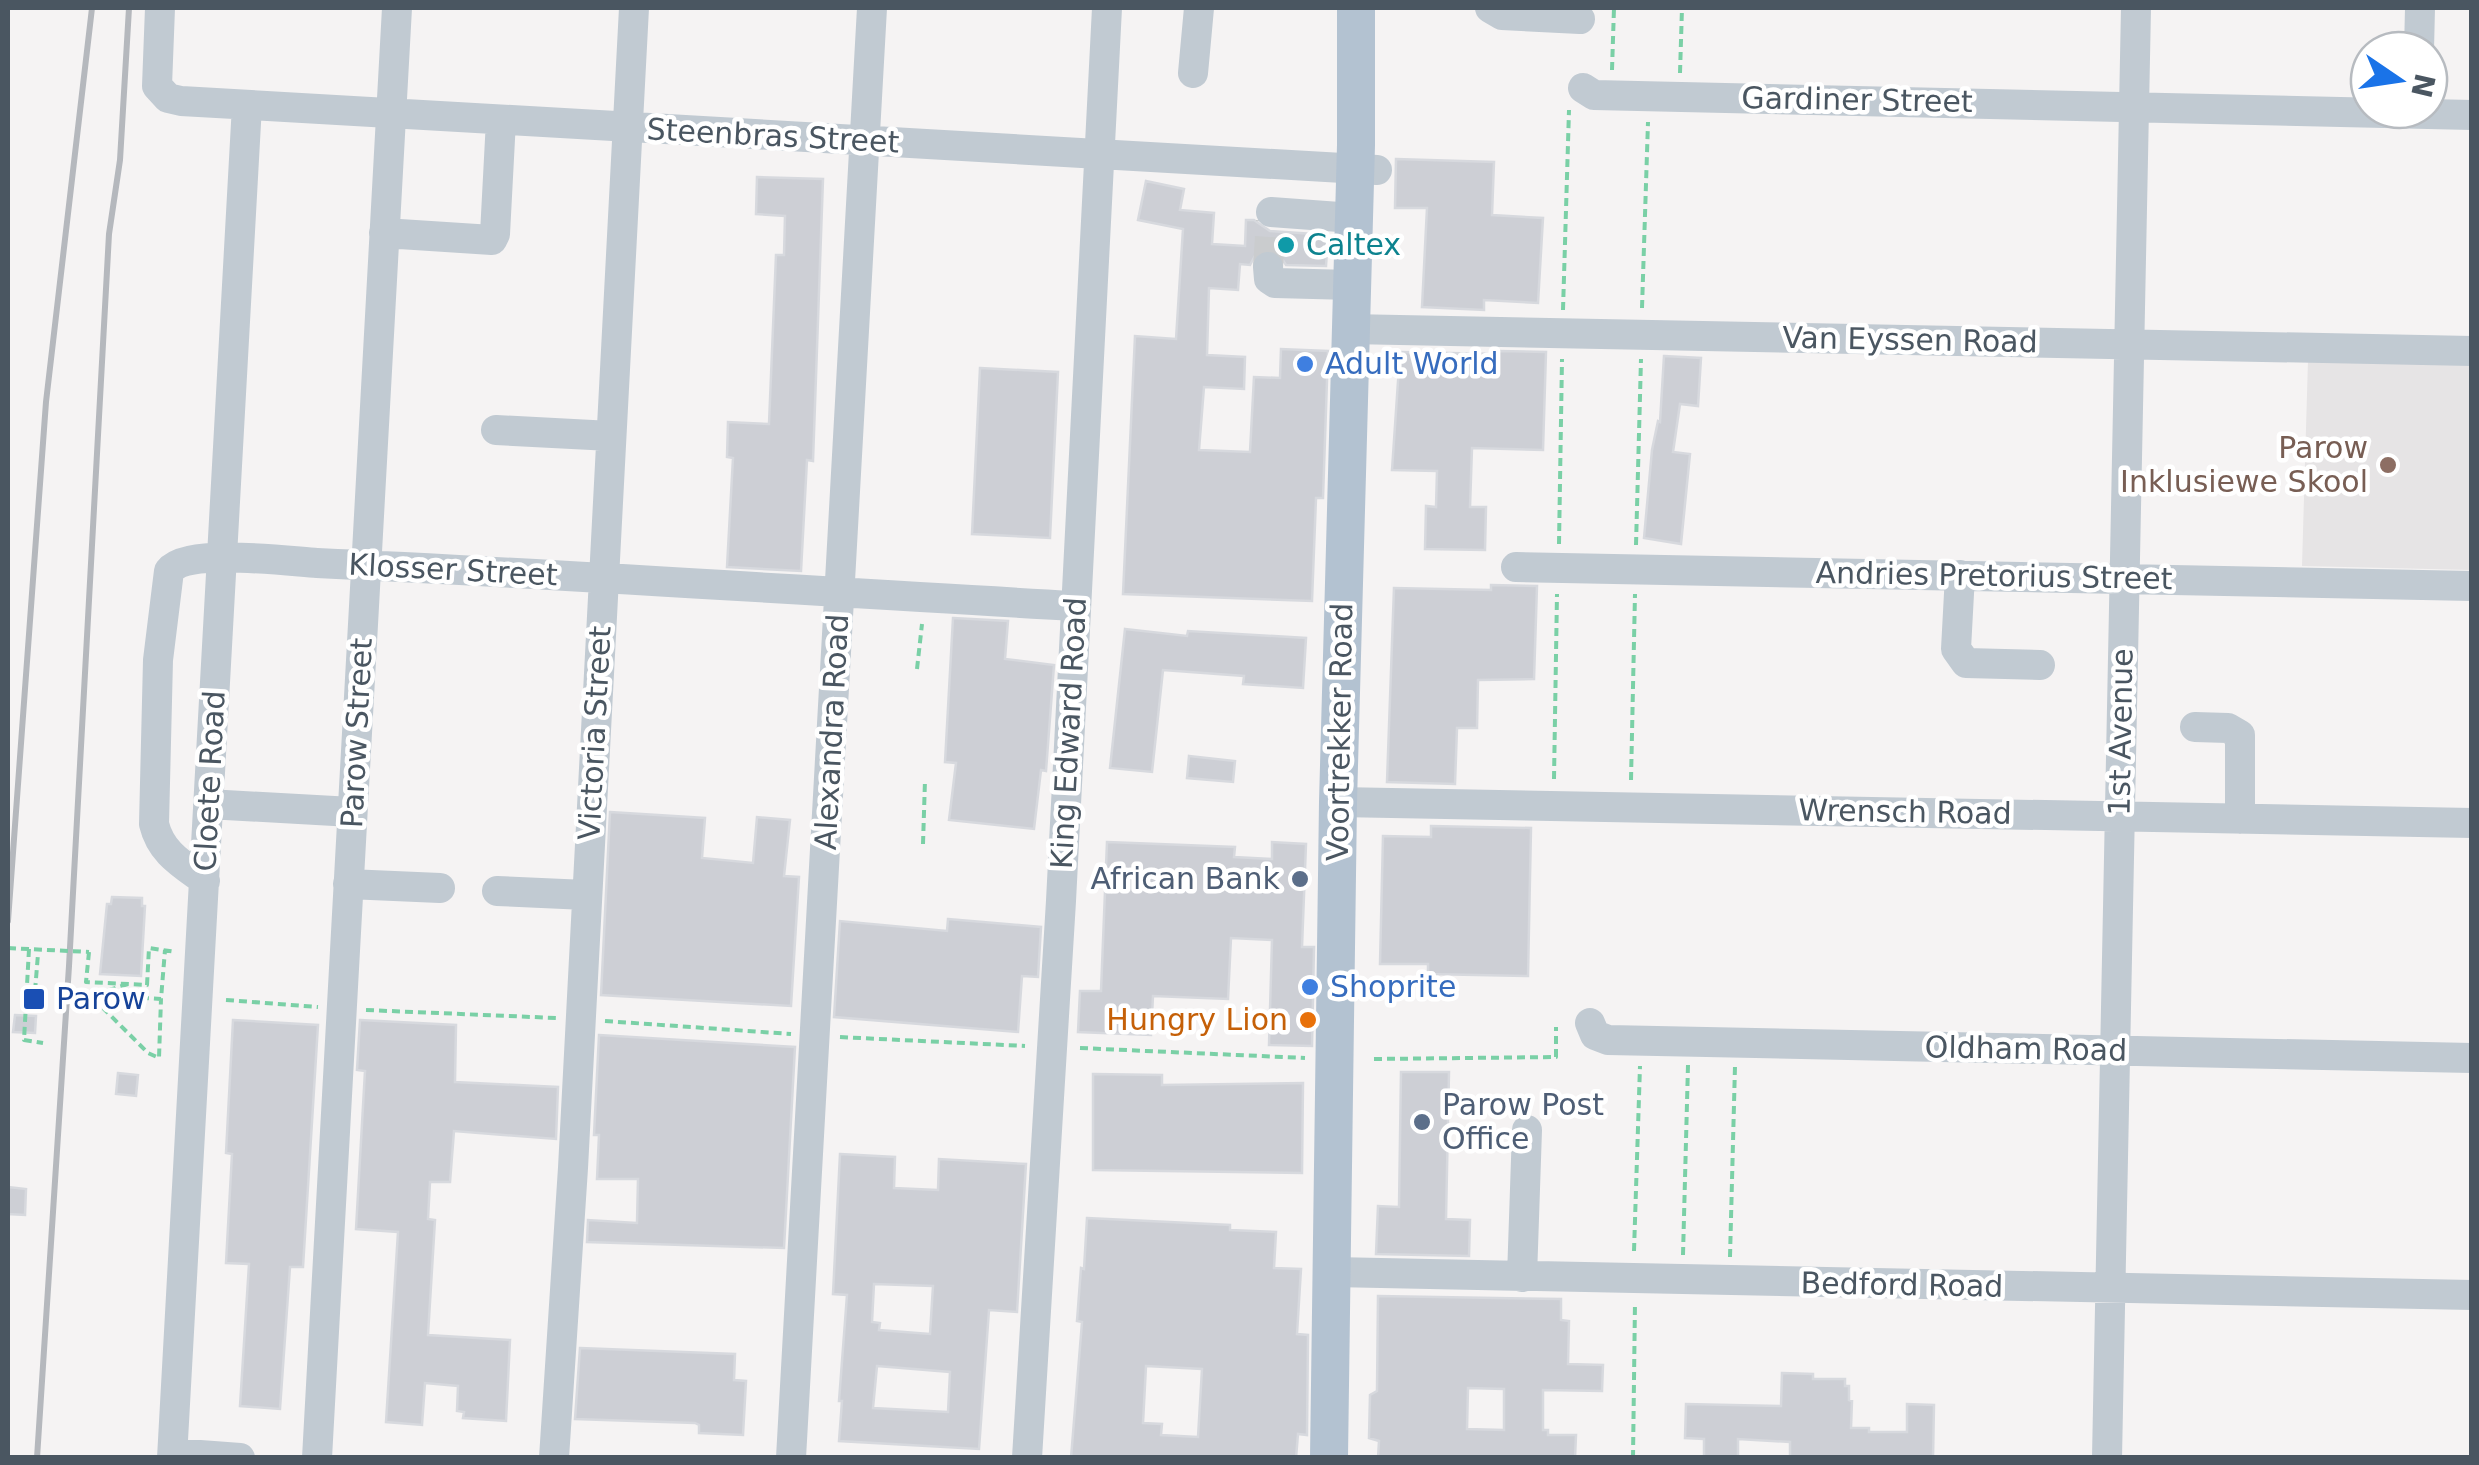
<svg xmlns="http://www.w3.org/2000/svg" width="2479" height="1465" font-family="'DejaVu Sans',sans-serif">
	<rect width="100%" height="100%" fill="#f5f3f3"/>
	<path fill="#e6e4e5" d="M2308,360L2471,364V570L2302,566Z"/>
	<path fill="#cdcfd5" stroke="#d7d9de" stroke-width="2.5" fill-rule="evenodd" d="M1396,159L1494,162L1492,215L1543,218L1538,303L1484,300V310L1422,307L1427,208H1395Z
		M757,177L823,179L813,461L807,460L801,571L727,567L733,458L727,457L728,422L769,424L776,255H784L785,216L756,214Z
		M1146,181L1184,189L1180,210L1214,213L1212,244L1245,246L1246,220H1254L1270,231L1328,235L1326,266L1286,265L1277,251L1265,249L1257,252L1250,265L1240,264L1238,290L1209,288L1207,355L1245,357L1244,389L1204,387L1199,450L1250,452L1254,377L1280,378L1281,349L1328,351L1323,498H1316L1312,601L1123,594L1135,336L1176,339L1183,229L1138,220Z
		M1498,351L1546,352L1543,450L1472,448L1470,507H1486L1485,550L1425,549L1426,506L1436,507L1437,471L1392,470L1400,352L1498,354Z
		M1664,356L1701,358L1698,406L1680,404L1673,452L1690,454L1681,544L1644,538L1652,450L1658,421L1660,422Z
		M980,368L1058,372L1050,538L972,534Z
		M1491,585L1537,586L1534,679L1478,680L1477,728H1457L1455,784L1387,782L1394,588L1491,590Z
		M953,618L1008,621L1005,659L1054,665L1046,771L1041,770L1034,829L949,820L956,763L945,762Z
		M1125,629L1187,636L1188,631L1306,638L1303,688L1243,684L1244,676L1163,670L1152,772L1110,768Z
		M1189,756L1235,761L1233,782L1187,778Z
		M610,812L705,818L702,858L753,863L757,817L790,820L784,876L799,877L791,1006L601,995Z
		M1431,826L1531,828L1528,976L1428,974V964H1380L1383,836L1431,837Z
		M1107,842L1235,847L1234,857L1272,859V842L1306,844L1302,947H1314L1312,1046L1269,1045L1272,940L1231,938L1228,999L1153,996L1151,1035L1078,1032L1080,991H1101Z
		M112,897L142,898V906H145L141,976L100,974L107,904H111Z
		M948,919L1041,927L1038,977L1022,976L1018,1032L834,1017L840,921L947,931Z
		M15,1015L36,1016L35,1033L13,1032Z
		M233,1020L318,1025L303,1267H290L280,1409L240,1406L249,1264L226,1263L232,1154L226,1153Z
		M360,1020L456,1025L455,1082L558,1087L556,1139L454,1131L450,1182H430L428,1219L435,1220L428,1335L510,1340L506,1421L463,1418L464,1412L457,1411L458,1386L425,1383L422,1425L386,1422L398,1232L356,1229L365,1071L357,1070Z
		M599,1035L795,1047L784,1248L587,1242L588,1220L637,1223L638,1179H597L599,1135H594Z
		M1401,1072H1449L1446,1219L1470,1220L1469,1256L1376,1254L1378,1206L1399,1207Z
		M118,1073L138,1075L136,1096L116,1094Z
		M1093,1074L1162,1075V1085L1303,1083L1302,1173L1093,1170Z
		M840,1154L895,1157L894,1188L938,1190L939,1159L1026,1164L1017,1312L989,1310L979,1449L839,1441L842,1401H839L847,1295L833,1294ZM874,1284L933,1286L930,1334L879,1330L880,1323L872,1322ZM877,1366L950,1372L948,1412L873,1408Z
		M8,1187L26,1189L25,1215L8,1214Z
		M1087,1218L1230,1225V1230L1276,1232L1274,1268L1301,1269L1297,1334L1308,1335L1307,1435L1298,1434L1296,1458H1071L1082,1322L1077,1321L1081,1268L1084,1269ZM1146,1366L1202,1369L1198,1437L1161,1435L1162,1424L1143,1423Z
		M1378,1296L1561,1299V1320L1569,1321L1568,1364L1603,1365L1602,1391L1543,1390V1430H1548V1435H1576L1575,1458H1378L1379,1441L1369,1438L1370,1395L1377,1391ZM1468,1388L1504,1389V1430L1467,1429Z
		M580,1348L735,1354L734,1380L746,1381L743,1435L699,1433V1425L695,1423L575,1419Z
		M1782,1373L1813,1374V1379H1845V1386H1849V1400L1852,1401L1851,1428H1869V1432H1907V1404L1934,1405L1933,1458H1790V1442L1738,1439V1458H1704V1439L1685,1438L1686,1404L1781,1406Z"/>
	<g fill="none" stroke-linecap="round" stroke-linejoin="round">
		<path stroke="#caccce" stroke-width="30" stroke-dasharray="30 15" stroke-linecap="butt" d="M1268,267L1271,221"/>
		<path stroke="#7ad0a6" stroke-width="4" stroke-dasharray="8 5" stroke-linecap="butt" d="M1612,70L1614,8
			M1680,73L1682,8
			M1642,308L1648,122
			M1563,310L1569,110
			M1559,544L1562,359
			M1636,545L1641,359
			M917,669L922,624
			M1554,779L1557,594
			M1631,780L1635,594
			M923,844L925,780
			M29,949L24,1040L43,1043
			M89,952L86,982L147,985L149,948L176,952
			M128,984L106,991L104,1009L148,1053L159,1058L161,999
			M35,991L38,954
			M115,996L161,999L165,950
			M226,1000L318,1007
			M366,1010L556,1018
			M605,1021L791,1034
			M840,1037L1025,1046
			M1080,1048L1305,1058
			M1374,1059L1556,1057V1027
			M1634,1251L1640,1066
			M1683,1255L1688,1065
			M1730,1257L1735,1066
			M1633,1458L1635,1302"/>
		<path stroke="#c1cad2" stroke-width="30" d="M160,8L157,86L168,98L181,101L1377,170
			M1490,8L1502,15L1580,19
			M2419,50L2420,8
			M1193,73L1199,8
			M1583,88L1594,95L2472,115
			M1271,212L1353,218
			M384,233L492,240L495,234L501,120
			M1268,267L1269,279L1275,283L1351,285
			M1349,329L2472,351
			M496,430L611,436
			M1516,567L2472,586
			M1960,575L1956,649L1966,663L2040,665
			M2195,727L2228,728L2240,735V819
			M1338,802L2472,823
			M208,804L352,812
			M205,881C182,864 161,853 154,824L158,660L169,571C187,548 286,561 317,563C569,574 822,592 1075,606
			M348,884L440,888
			M497,891L586,895
			M1590,1023L1595,1035L1608,1040L2472,1058
			M1333,1272L2472,1295
			M1522,1277L1527,1130
			M173,1453L240,1458
			M172,1458L247,105
			M317,1458L397,8
			M554,1458L573,1168L634,8
			M791,1458L872,8
			M1027,1458L1061,901L1107,8
			M2107,1458L2136,8"/>
		<path stroke="#b3c2d1" stroke-width="38" d="M1329,1458L1338,802L1356,145V8"/>
		<path stroke="#b5b8bd" stroke-width="6" d="M8,921L46,402L92,8
			M37,1458L69,966L109,234L120,160L129,8"/>
		<path stroke="#7ad0a6" stroke-width="4" stroke-dasharray="8 5" stroke-linecap="butt" d="M8,948L89,952"/>
	</g>
	<circle fill="#0f9aa8" stroke="#fff" stroke-width="4" cx="1286" cy="245" r="10"/>
	<g fill="#3f7fe0" stroke="#fff" stroke-width="4">
		<circle cx="1305" cy="364" r="10"/>
		<circle cx="1310" cy="987" r="10"/>
	</g>
	<circle fill="#8d6e63" stroke="#fff" stroke-width="4" cx="2388" cy="465" r="10"/>
	<g fill="#5c6f8a" stroke="#fff" stroke-width="4">
		<circle cx="1300" cy="879" r="10"/>
		<circle cx="1422" cy="1122" r="10"/>
	</g>
	<rect fill="#1a4fb4" stroke="#fff" stroke-width="4" x="22" y="987" width="24" height="24" rx="5"/>
	<circle fill="#e8710a" stroke="#fff" stroke-width="4" cx="1308" cy="1020" r="10"/>
	<g text-anchor="middle" stroke-width="9" stroke-linejoin="round" paint-order="stroke">
		<g font-size="30" fill="#4a5661" stroke="#fff">
			<text transform="translate(1857 100) rotate(1)" y="10">Gardiner Street</text>
			<text transform="translate(773 136) rotate(3)" y="10">Steenbras Street</text>
			<text transform="translate(1910 340) rotate(1)" y="10">Van Eyssen Road</text>
			<text transform="translate(453 570) rotate(3)" y="10">Klosser Street</text>
			<text transform="translate(1994 576) rotate(1)" y="10">Andries Pretorius Street</text>
			<text transform="translate(832 732) rotate(-87)" y="10">Alexandra Road</text>
			<text transform="translate(1340 732) rotate(-89)" y="10">Voortrekker Road</text>
			<text transform="translate(2121 732) rotate(-89)" y="10">1st Avenue</text>
			<text transform="translate(357 733) rotate(-87)" y="10">Parow Street</text>
			<text transform="translate(595 733) rotate(-87)" y="10">Victoria Street</text>
			<text transform="translate(1069 733) rotate(-87)" y="10">King Edward Road</text>
			<text transform="translate(210 781) rotate(-87)" y="10">Cloete Road</text>
			<text transform="translate(1905 812) rotate(1)" y="10">Wrensch Road</text>
			<text transform="translate(2026 1049) rotate(1)" y="10">Oldham Road</text>
			<text transform="translate(1902 1285) rotate(1)" y="10">Bedford Road</text>
		</g>
		<g font-size="30" fill="#0d838f" stroke="#fff" text-anchor="start">
			<text x="1306" y="255">Caltex</text>
		</g>
		<g font-size="30" fill="#366cbe" stroke="#fff" text-anchor="start">
			<text x="1325" y="374">Adult World</text>
			<text x="1330" y="997">Shoprite</text>
		</g>
		<g font-size="30" fill="#785e54" stroke="#fff" text-anchor="end">
			<text x="2368" y="458">Parow<tspan x="2368" dy="34">Inklusiewe Skool</tspan></text>
		</g>
		<g font-size="30" fill="#4e5e75" stroke="#fff" text-anchor="end">
			<text x="1280" y="889">African Bank</text>
			<text x="1442" y="1115" text-anchor="start">Parow Post<tspan x="1442" dy="34">Office</tspan></text>
		</g>
		<g font-size="30" fill="#164399" stroke="#fff" text-anchor="start">
			<text x="56" y="1009">Parow</text>
		</g>
		<g font-size="30" fill="#c56008" stroke="#fff" text-anchor="end">
			<text x="1288" y="1030">Hungry Lion</text>
		</g>
	</g>
	<rect width="2479" height="1465" fill="none" stroke="#4a5661" stroke-width="20"/>
	<g transform="translate(2399 80) rotate(103)"><circle r="48" fill="#ffffff" stroke="#b7bbc0" stroke-width="2.5"/>
	<path d="M0-8L18 38L0 25L-18 38Z" fill="#1a73e8"/>
	<text y="-15" font-size="28" font-weight="bold" text-anchor="middle" fill="#4a5661">N</text>
	</g>
</svg>
